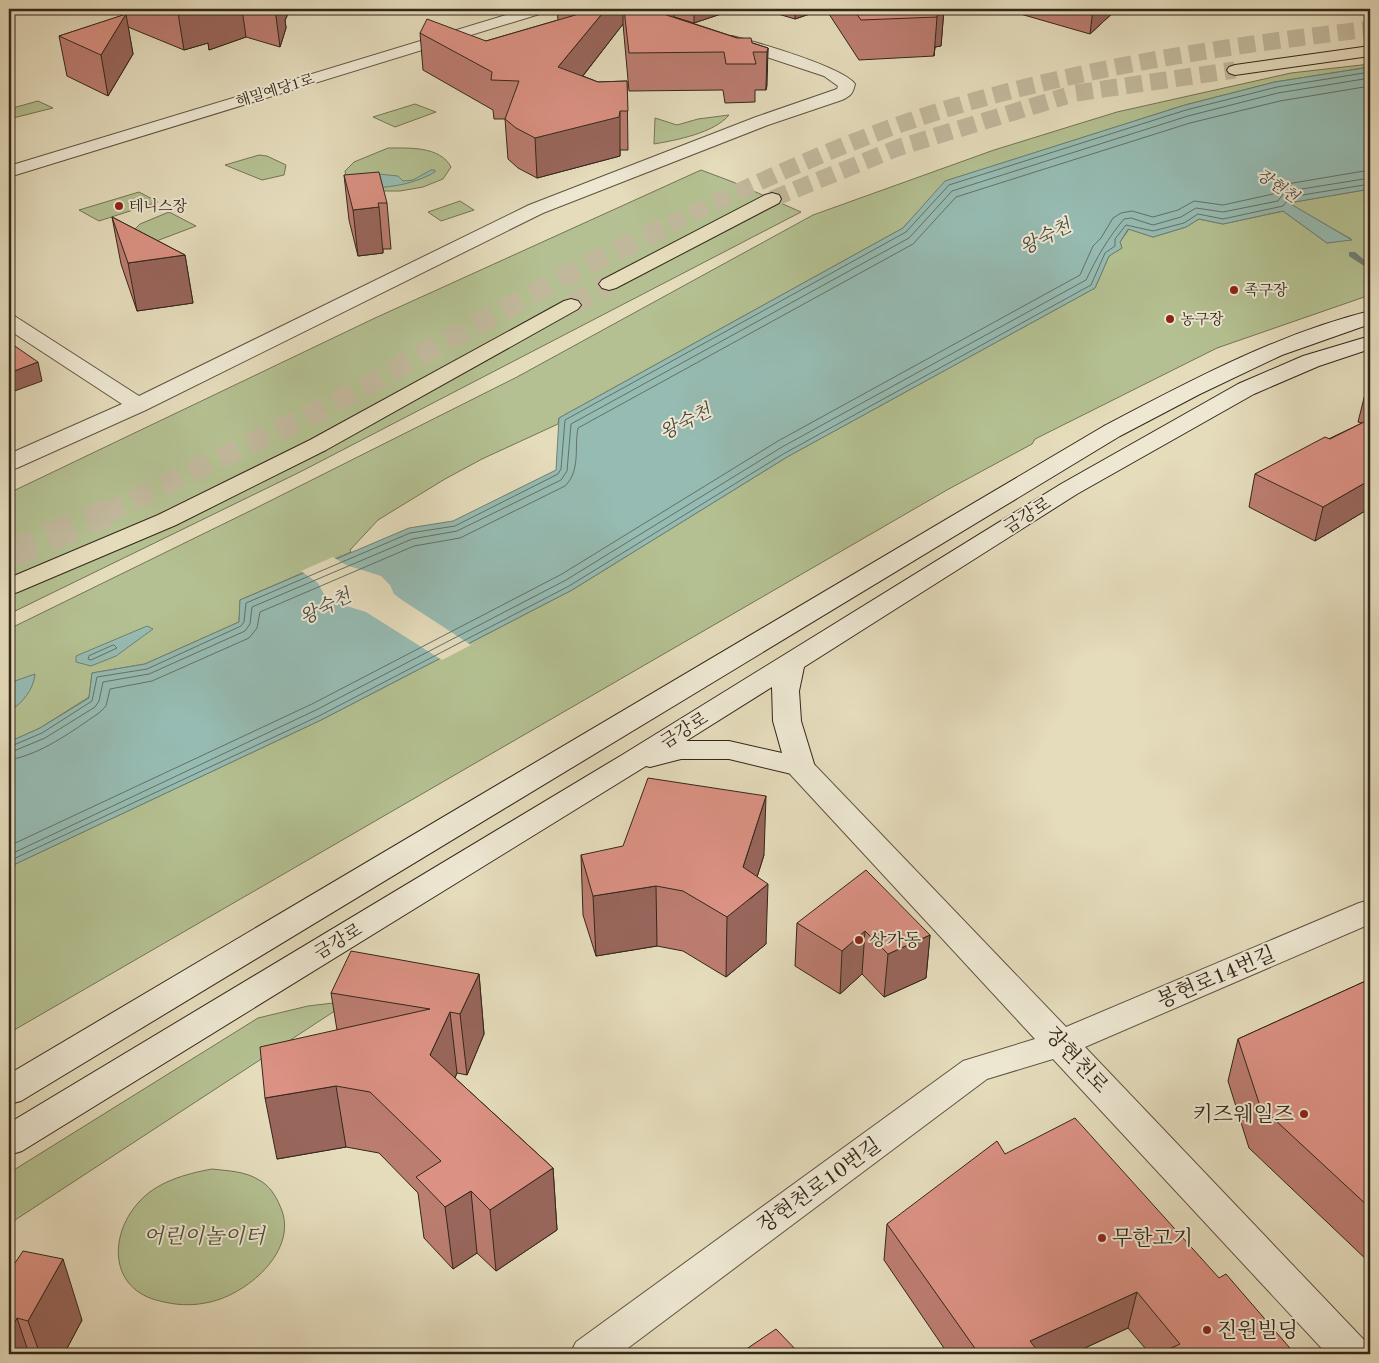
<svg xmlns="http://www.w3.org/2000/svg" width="1379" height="1363" font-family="'Old Standard TT','Noto Serif KR',serif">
	<rect width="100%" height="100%" fill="#e5dcbc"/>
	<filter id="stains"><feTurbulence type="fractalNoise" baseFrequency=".004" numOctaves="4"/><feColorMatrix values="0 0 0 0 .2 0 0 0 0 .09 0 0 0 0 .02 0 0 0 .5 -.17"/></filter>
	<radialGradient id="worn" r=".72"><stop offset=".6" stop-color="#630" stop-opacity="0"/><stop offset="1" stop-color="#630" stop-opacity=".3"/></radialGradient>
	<path fill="#b4c091" stroke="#747456" d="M1370,64V67L1275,82L1185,105L946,181L903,228L559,418L558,424L482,459L445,479L378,520L350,550L351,552L240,600L239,622L145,664L92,673L89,697L40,728L9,742V629L256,508L517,377L813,215L994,150L1117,112L1291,73Z
		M38,101L53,108L9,119V109Z
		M415,104L436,112L395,127L373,117Z
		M729,115C714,133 677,140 654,144L655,118L677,125L698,119Z
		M388,148C409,148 440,146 451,167L443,179L423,187L400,191H375L347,182L345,171L354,162Z
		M259,155L267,156L286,165L284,175L262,180L225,165Z
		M701,170L733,182L801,212L300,472L9,614V493L375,318Z
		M1370,189V295L1217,348L1035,439L1032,444L947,490L9,1033V867L321,720L572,590L787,457L1095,288L1109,256L1122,248L1120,242L1129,229L1153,237L1186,227L1199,219L1223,224L1283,211L1327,243L1351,239L1288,203Z
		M139,192L158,202L99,221L79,210Z
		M460,201L474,210L441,221L428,212Z
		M169,212L196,226L138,248L131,233L140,224Z
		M350,1001L9,1224V1173L258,1018L308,1006Z
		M212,1169C228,1171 245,1171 259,1180C269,1185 276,1196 280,1206C301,1250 245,1297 205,1303C190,1306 175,1305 160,1301C110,1290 108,1237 138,1203C156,1182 185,1174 212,1169Z"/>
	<path fill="#96bbb2" stroke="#6e8075" d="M1370,67V189L1289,203L1352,240L1327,243L1283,211L1223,224L1199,219L1186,227L1153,237L1128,229L1120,242L1122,248L1109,256L1095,288L787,457L572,590L321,720L9,867V742L40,728L89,698L92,673L145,664L239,622L240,600L409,528L453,521L556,470L559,418L903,228L945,181L1185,105L1275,82Z
		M431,170H435V172C416,183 395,187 373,188L378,174L398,176L403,181L413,180Z
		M147,626L153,629L116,656L91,666L76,662V656Z
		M35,674C34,689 22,704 9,711V683Z"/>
	<path fill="#e5dcbc" d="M333,557L346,565L381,576L390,585L394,594L402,600L471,645L442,660L366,612L327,600L318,583L301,571Z"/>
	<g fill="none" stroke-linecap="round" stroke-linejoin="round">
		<path stroke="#647166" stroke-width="1" d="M114,645L117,648L91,660L88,659L89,656Z
			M9,747L42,733L92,701L97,677L147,669L241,626L244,622L246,603L410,533L455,526L558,474L561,469L565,420L906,232L949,185L1186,110L1277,87L1370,72
			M9,753L45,738L95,707L99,701L103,682L149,674L245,631L250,624L252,607L412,539L457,531L561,480L567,471L571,424L909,238L952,191L1188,116L1278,93L1370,78
			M9,760C42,754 71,732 99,713L106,706L110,689L152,681L249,638L257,628L260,612L414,546L460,538L565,486C581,470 574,448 578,428L913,244L956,197L1190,123L1280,101L1370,86
			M9,846L312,704L562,574L778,441L1080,275L1093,246L1101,238L1113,218L1121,213L1132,211L1153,217L1178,210L1194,201L1223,205L1273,194L1280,187L1287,184L1370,170
			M9,855L316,710L566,580L782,447L1086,280C1097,257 1108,238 1124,219L1131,218L1153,225L1181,217L1196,208L1223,212L1278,201L1283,194L1289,191L1370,178
			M9,861L319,716L569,586L785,453L1091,285L1105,253L1115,246V239L1126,225L1153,231L1184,223L1198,214L1223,219L1283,206L1290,197L1370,184"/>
		<path fill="#6e8075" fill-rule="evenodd" d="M1349,252H1355L1370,265V270L1349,256Z"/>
		<path stroke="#c1b89c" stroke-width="17" stroke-dasharray="17 8" stroke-linecap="butt" d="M1076,93L1235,70
			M772,199L900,147L1066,96
			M669,225C765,178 863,133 966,103C1098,65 1233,45 1370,29"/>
		<path stroke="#c1b89c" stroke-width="21" stroke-dasharray="21 11" stroke-linecap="butt" d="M571,305L609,284
			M104,514L332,404L563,277L672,224"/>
		<path stroke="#c1b89c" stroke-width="28" stroke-dasharray="28 14" stroke-linecap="butt" d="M9,554L107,513"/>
		<defs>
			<path id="minor" d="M732,36C756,42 843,67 855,84C853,93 851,96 842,100L768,125L543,213L146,410L17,468L9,470V454L122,404L9,330V315L16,317L139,396L529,205L756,117L837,89L838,86L824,76L727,44L724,41L727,38Z
				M800,758L810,760L1066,1027L1359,903L1370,900V924L1085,1047L1366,1342L1370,1354H1327L1053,1059L987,1079L620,1354H570L576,1342L963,1061L1035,1039L790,774L785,767L790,760Z"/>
			<path id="tertiary" d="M526,9H548L546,12L9,177V166Z"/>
			<path id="secondary" d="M1370,311V324L1282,355L1200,394L1120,436L21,1101L9,1104V1074L1104,426C1188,382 1277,334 1370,311Z
				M1370,336V349L1319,366L1254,394L1077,494L804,667L799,691L801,721L815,767L810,774L800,776L729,759H681L650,767L646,766L22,1151L9,1155V1123L622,755L1061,484L1238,384L1303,356ZM772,687L773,721L782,753L729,741H686Z"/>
			<path id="trunk" d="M1370,46V56L1235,75L1229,73L1227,70L1229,67L1235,65Z
				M772,193L779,195L781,199L779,203L616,288L609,290L602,288L599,284L602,280L765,195Z
				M571,299L578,301L581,305L578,309L326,450L176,525L18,592L9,595V578L158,515L310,440L564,301Z"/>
		</defs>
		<use href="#minor" stroke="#605442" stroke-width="2"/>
		<use href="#tertiary" stroke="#605442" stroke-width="2"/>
		<use href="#secondary" stroke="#33271a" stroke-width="2"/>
		<use href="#trunk" stroke="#33271a" stroke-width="2"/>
		<use href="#minor" fill="#eee8d3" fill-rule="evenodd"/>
		<use href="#tertiary" fill="#eee8d3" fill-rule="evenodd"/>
		<use href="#secondary" fill="#eee8d3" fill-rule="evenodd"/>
		<use href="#trunk" fill="#e5dcbc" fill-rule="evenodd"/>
	</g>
	<path fill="#bc7d71" stroke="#33271a" d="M119,9H287L288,14L285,20L286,28L280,47L246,37L209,50L208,43L184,50L128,27L133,54L108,96L67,76L59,36L121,16Z
		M557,9H736L694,23L674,17L768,48L766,90H755V102L725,103L723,90L629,91L623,24L583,76L598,82L627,81L628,150H620V156L537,178L518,168L508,159L505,119H494L493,110L423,70L420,33L486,41L558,20Z
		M761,9H824L795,19Z
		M827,9H944L941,46L935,47L934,56L859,60L827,11Z
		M1003,9H1117L1090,34Z
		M344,175L387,203L391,249H383V253L358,256L349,220Z
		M112,217L185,255L193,303L137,311L121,264Z
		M1370,388V508L1315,541L1249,507L1255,474L1362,423L1358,422L1366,390Z
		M581,855H764L757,877L766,944L726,977L683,951L657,946L596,956L583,915Z
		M797,923L930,935L926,978L884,997L862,974L840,994L795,966Z
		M479,974L484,1034L467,1075L457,1073L455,1078L553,1168L557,1230L496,1271L477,1253L453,1269L424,1238L418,1193L379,1153L346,1147L277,1159L337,1030L331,993Z
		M1370,979V1263L1249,1148L1228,1081L1238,1039Z
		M1005,1154L1219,1278L1295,1354H1150L1128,1328L1072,1354H948L884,1260L887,1224Z
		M9,1262L82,1320L64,1354H9Z"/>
	<path fill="#99665c" stroke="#33271a" d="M191,9H242L246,37L209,50L208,43L184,50L178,13Z
		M275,9H287L288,14L285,20L286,28L280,47Z
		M606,9H623V24L560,105L558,67Z
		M638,9H674V30Z
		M694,9H736L694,23Z
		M795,9H824L795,19Z
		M931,9H944L941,46L935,47L934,56L937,17L925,10Z
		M1093,9H1117L1090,34Z
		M126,14L133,54L108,96L101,55Z
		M768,48L767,86L766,90L767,52Z
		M620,111V156L537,178L535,138Z
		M379,207L383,253L358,256L353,210Z
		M185,255L193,303L137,311L128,263Z
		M38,362L42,381L9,393V373Z
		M1370,480V508L1315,541L1323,507Z
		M766,796L764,855L750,899L768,884L766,944L726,977L727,917Z
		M656,886L657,946L596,956L593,896Z
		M865,931L862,974L840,994L842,951Z
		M930,935L926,978L884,997L888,954Z
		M479,974L484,1034L467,1075L460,1014Z
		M450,1012L457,1073L437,1116L430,1055Z
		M336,1086L346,1147L277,1159L265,1098Z
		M553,1168L557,1230L496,1271L490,1210Z
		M471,1191L477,1253L453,1269L445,1207Z
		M63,1259L82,1320L64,1354H40L28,1321Z
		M1137,1292L1128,1328L1072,1354H1027L1030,1341Z
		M17,1318L29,1354H9V1332Z"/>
	<path fill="#db9183" stroke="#33271a" d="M168,9H191L178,13Z
		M204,9H213L204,12Z
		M595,9H606L558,67L598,82L627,81L628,111H620L619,117L535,138L516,128L505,119L519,81L491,80L492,72L420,33L427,19L486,41L596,9Z
		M624,9H648L737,38H751L752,43L768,48L767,52H753L756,64H726L724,52L629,53Z
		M853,9H931L925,10L938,13L937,17L861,20Z
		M126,14L101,55L59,36Z
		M379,172L387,203H378L379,207L353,210L344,175Z
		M112,217L185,255L128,263Z
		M9,342L38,362L9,373Z
		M1370,388V392L1366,390Z
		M1370,419V480L1323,507L1255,474L1325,437L1330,439Z
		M648,778L766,796L743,867L768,884L727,917L683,891L656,886L593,896L581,855L623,846Z
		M866,870L930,935L888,954L865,931L842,951L797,923Z
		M351,951L479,974L460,1014L450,1012L430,1055L553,1168L490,1210L471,1191L445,1207L416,1177L441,1161L370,1092L336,1086L265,1098L260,1047L430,1009L331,993Z
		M1370,979V1208L1260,1106L1238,1039Z
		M1075,1118L1219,1278L1226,1274L1295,1354H1158L1180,1344L1137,1292L1030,1341L1040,1354H979L887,1224L997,1141L1005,1154Z
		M23,1251L63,1259L28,1321L17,1318L9,1332V1262L15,1263Z
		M776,1329L800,1354H739Z"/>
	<g fill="#8f2418" stroke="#eee8d3" stroke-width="2">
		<circle cx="119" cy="206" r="5"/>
		<circle cx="1234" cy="290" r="5"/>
		<circle cx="1170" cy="319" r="5"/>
		<circle cx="859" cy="940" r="5"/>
		<circle cx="1304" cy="1114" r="5"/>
		<circle cx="1102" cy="1238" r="5"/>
		<circle cx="1207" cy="1330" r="5"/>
	</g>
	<g text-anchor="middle" stroke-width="4" stroke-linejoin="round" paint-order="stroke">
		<g font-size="15" fill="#33271a" stroke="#eee8d3">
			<text transform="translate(275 90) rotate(-17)" y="5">해밀예당1로</text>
		</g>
		<g font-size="15" fill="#33271a" stroke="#eee8d3" text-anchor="start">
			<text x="129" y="211">테니스장</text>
			<text x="1244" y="295">족구장</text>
			<text x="1180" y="324">농구장</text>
		</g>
		<g font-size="16" font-style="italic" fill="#4c4c40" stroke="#eee8d3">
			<text transform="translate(1278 185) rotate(34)" y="6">장현천</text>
		</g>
		<g font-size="18" fill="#33271a" stroke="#eee8d3">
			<text transform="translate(1027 515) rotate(-32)" y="6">금강로</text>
			<text transform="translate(684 730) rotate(-32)" y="6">금강로</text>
			<text transform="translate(338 941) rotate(-31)" y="6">금강로</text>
		</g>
		<g font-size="18" fill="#33271a" stroke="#eee8d3" text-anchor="start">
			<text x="869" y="946">상가동</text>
		</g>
		<g font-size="19" font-style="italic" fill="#4c4c40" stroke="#eee8d3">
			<text transform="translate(1045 236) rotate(-27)" y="7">왕숙천</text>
			<text transform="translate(685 421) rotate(-27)" y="7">왕숙천</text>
			<text transform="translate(325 606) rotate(-27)" y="7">왕숙천</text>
		</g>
		<g font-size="21" fill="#33271a" stroke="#eee8d3">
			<text transform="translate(1216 977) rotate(-23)" y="7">봉현로14번길</text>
			<text transform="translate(1077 1060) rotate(47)" y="7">장현천로</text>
			<text transform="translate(819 1185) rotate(-36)" y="7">장현천로10번길</text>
		</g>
		<g font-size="21" fill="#33271a" stroke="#eee8d3" text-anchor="start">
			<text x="1294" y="1121" text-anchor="end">키즈웨일즈</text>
			<text x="1112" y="1245">무한고기</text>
			<text x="1217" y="1337">진원빌딩</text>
		</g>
		<g font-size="21" font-style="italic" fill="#534d38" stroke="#eee8d3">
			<text x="204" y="1243">어린이놀이터</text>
		</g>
	</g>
	<rect width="1379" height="1363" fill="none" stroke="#e5dcbc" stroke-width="30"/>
	<rect x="10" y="10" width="1359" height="1343" fill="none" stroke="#33271a" stroke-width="2.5"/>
	<rect x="15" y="15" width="1349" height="1333" fill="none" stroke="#33271a"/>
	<rect width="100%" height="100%" filter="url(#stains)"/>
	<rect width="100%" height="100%" fill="url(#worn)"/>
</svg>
